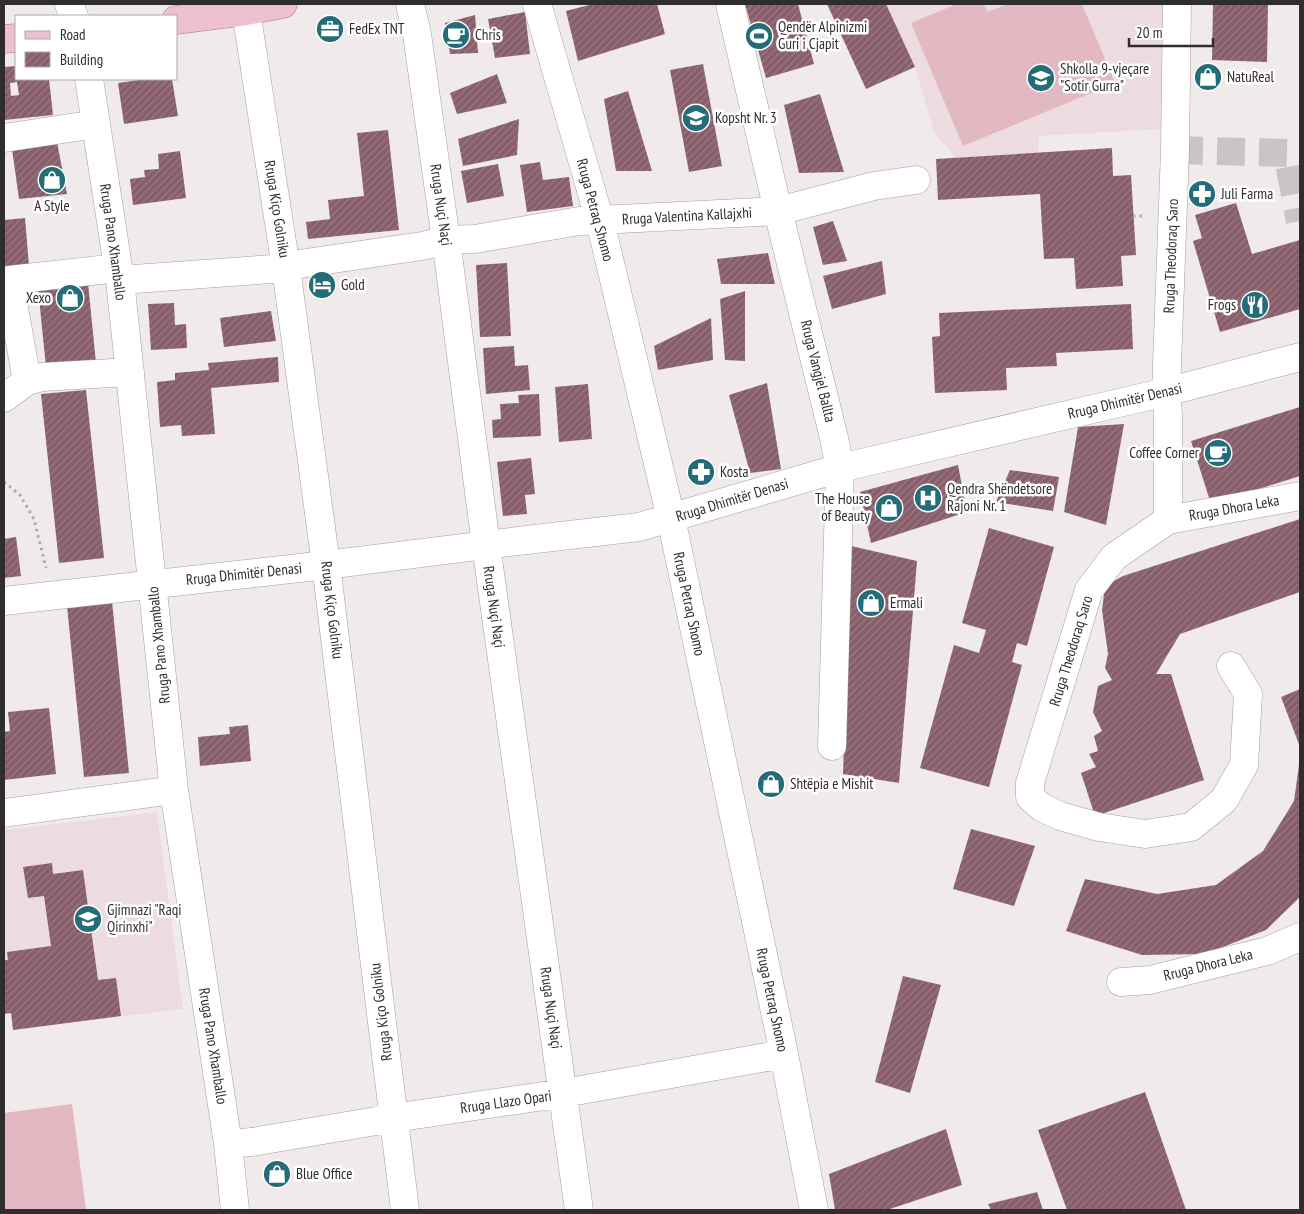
<svg xmlns="http://www.w3.org/2000/svg" width="1304" height="1214" font-family="'PT Sans Narrow',sans-serif">
	<defs>
		<pattern id="building-hatch" width="6" height="6" patternUnits="userSpaceOnUse" patternTransform="scale(1.25)"><rect width="6" height="6" fill="#885e6a"/><path d="M-1 1l2-2M0 6l6-6M5 7l2-2" fill="none" stroke="#997b84"/></pattern>
	</defs>
	<rect width="100%" height="100%" fill="#f1eaeb"/>
	<path fill="#ecdce0" d="M827,4H1166L1163,129L1039,136L1038,153L955,157L934,132L915,67L866,89Z
		M157,812L183,1009L13,1030L11,1013L4,1014V830Z"/>
	<path fill="#e2b8c3" d="M957,4H984L987,12L1008,4H1082L1115,83L963,146L911,23Z
		M72,1104L86,1210H4V1113Z"/>
	<path fill="url(#building-hatch)" fill-rule="evenodd" d="M593,4H657L665,34L578,61L566,11Z
		M745,4H798L814,64L766,78Z
		M827,4H886L915,67L866,89Z
		M1213,4H1268L1267,62L1212,60Z
		M525,12L530,54L495,58L488,19Z
		M475,15L478,53L450,54L445,23Z
		M703,64L722,166L689,172L670,70Z
		M16,66V79H49L53,115L4,120V67ZM17,82L19,95L11,96L10,83Z
		M497,74L507,103L457,114L450,93Z
		M146,79H172L178,116L124,124L118,83Z
		M628,91L652,171H616L604,99Z
		M820,94L844,172L799,173L784,105Z
		M519,119L517,155L463,166L458,139Z
		M388,130L399,230L308,239L306,222L330,219L328,200L364,196L357,133Z
		M56,137L67,194L19,199L11,142Z
		M1112,148L1113,176L1131,175L1136,255L1121,256L1123,286L1076,289L1074,258L1044,259L1040,194L938,200L936,159Z
		M180,151L186,198L133,205L130,179L145,177L144,170L159,169L158,154Z
		M540,162L543,180L569,177L573,206L527,212L520,165Z
		M498,164L504,196L467,203L461,171Z
		M1236,203L1252,254L1300,240V309L1220,332L1193,241L1202,238L1195,215Z
		M25,218L29,266L4,269V220Z
		M833,221L847,261L823,265L813,227Z
		M768,253L775,284H721L717,259Z
		M882,261L886,294L832,309L823,276Z
		M507,263L511,336L480,337L476,265Z
		M88,283L96,363L46,367L38,288Z
		M745,291V361L725,360L720,299Z
		M174,303L175,325L186,324L187,348L151,350L148,304Z
		M1131,304L1133,349L1056,353L1057,366L1006,368L1007,390L935,393L932,337L940,336L939,313Z
		M271,311L276,341L224,347L220,318Z
		M711,318L713,360L658,370L654,346Z
		M514,346L515,366L528,365L530,390L486,394L483,348Z
		M278,357L279,382L211,388L215,434L182,436L181,425L160,427L157,382L175,380V373L209,370L208,363Z
		M767,383L781,469L750,473L729,395Z
		M588,384L592,439L559,442L555,387Z
		M86,390L104,558L59,563L41,394Z
		M539,394L541,436L493,438L492,420L501,419L500,404L519,403L518,395Z
		M1300,407V476L1211,504L1191,441Z
		M1124,424L1106,525L1064,512L1078,427Z
		M531,458L535,494L525,495L527,514L503,516L497,462Z
		M958,465L967,512L871,543L860,492Z
		M1010,470L1059,477L1053,511L996,502Z
		M1300,519V592L1180,634L1156,674H1171L1204,780L1095,816L1081,773L1096,767L1089,754L1098,751L1094,736L1102,731L1093,712L1098,686L1112,680L1105,668L1108,654L1102,610L1105,586L1123,576Z
		M989,528L1054,547L1027,646L1017,643L1012,662L1022,665L989,787L920,768L954,645L979,653L986,630L962,623Z
		M16,537L21,576L4,578V539Z
		M851,546L917,561L899,783L843,774Z
		M112,601L129,773L84,777L67,606Z
		M1300,689V747L1281,697Z
		M49,708L56,774L4,780V732L10,731L8,712Z
		M248,725L251,761L200,766L198,737L230,734L229,727Z
		M1299,765L1300,897L1266,930L1205,954L1142,955L1066,931L1085,879L1157,894L1216,885L1263,851L1294,801Z
		M971,829L1035,846L1014,906L953,889Z
		M52,863L53,874L83,870L98,980L116,978L121,1016L13,1030L11,1013L4,1014V960H8L7,952L51,946L44,896L28,898L23,867Z
		M903,976L941,985L910,1093L875,1082Z
		M1145,1092L1186,1210H1067L1038,1130Z
		M946,1129L962,1185L887,1210H835L829,1174Z
		M1037,1192L1043,1210H991L988,1204Z"/>
	<g fill="none" stroke-linecap="round" stroke-linejoin="round">
		<path stroke="#cac4c5" stroke-width="28" stroke-dasharray="28 14" stroke-linecap="butt" d="M1175,150L1287,153L1300,221"/>
		<defs>
			<path id="minor" d="M69,4L74,16
				M243,4L246,11L286,268L326,565L405,1210
				M410,4L417,34L446,240L486,545L579,1210
				M537,4L600,221L671,518L784,1054L814,1210
				M730,4L778,211L834,438L840,468L832,746
				M1177,4L1175,150L1166,392L1168,414V520L1114,557L1089,590L1030,783V797L1041,807L1060,816L1099,827L1145,834L1191,827L1224,800L1244,765L1248,694L1231,666
				M89,79L120,280L174,790L228,1144L235,1210
				M4,138L96,124
				M120,280L286,268L299,264L422,246L446,240L475,239L579,221L778,211L874,186L916,180
				M27,381L9,280L118,268
				M4,398L27,381L42,377L130,372
				M1168,520L1300,496
				M4,601L326,565L518,541L639,527L840,468L1166,392L1300,357
				M4,813L174,790
				M1121,982L1150,980L1267,951L1300,937
				M228,1144L252,1142L394,1118L564,1093L784,1054"/>
			<path id="major" d="M176,20L246,11L283,4
				M4,39L16,38"/>
		</defs>
		<use href="#minor" stroke="#a49d9f" stroke-width="29"/>
		<use href="#major" stroke="#a57382" stroke-width="29"/>
		<path stroke="#ada8a9" stroke-width="3" stroke-dasharray="2.5 4" stroke-linecap="butt" d="M1133,216H1145
			M4,482L20,495L34,519L46,568"/>
		<use href="#minor" stroke="#fff" stroke-width="28"/>
		<use href="#major" stroke="#efc1cf" stroke-width="28"/>
	</g>
	<defs>
		<symbol id="office-disc" viewBox="-11 -11 22 22"><circle r="9.5" fill="#246d78" stroke="#fff"/><path d="M-6-3h4V-5.5h4V-3h4V5H-6ZM-1-4.5V-3h2v-1.5ZM-6 0V1H6V0Z" fill="#fff"/></symbol>
		<symbol id="cafe-disc" viewBox="-11 -11 22 22"><circle r="9.5" fill="#246d78" stroke="#fff"/><path d="M-5.5-4.5H6V0H3Q3 3.5 0 3.5H-2.5Q-5.5 3.5-5.5 0ZM3-3.2v2h1.7v-2ZM-6 4.5H4V6H-6Z" fill="#fff"/></symbol>
		<symbol id="stadium-disc" viewBox="-11 -11 22 22"><circle r="9.5" fill="#246d78" stroke="#fff"/><path d="M0-5a6.5 5 0 1 0 0 10a6.5 5 0 1 0 0-10ZM-3.5-1.8h7v3.6h-7Z" fill="#fff"/></symbol>
		<symbol id="shop-disc" viewBox="-11 -11 22 22"><circle r="9.5" fill="#246d78" stroke="#fff"/><path d="M-5-2.5h2.3a2.7 3.5 0 0 1 5.4 0H5L5.5 6h-11ZM-1.5-2.5h3a1.5 2.3 0 0 0-3 0Z" fill="#fff"/></symbol>
		<symbol id="school-disc" viewBox="-11 -11 22 22"><circle r="9.5" fill="#246d78" stroke="#fff"/><path d="M0-5L7-2L0 1L-7-2ZM-4 1L0 2.5L4 1V4Q0 6-4 4Z" fill="#fff"/></symbol>
		<symbol id="pharmacy-disc" viewBox="-11 -11 22 22"><circle r="9.5" fill="#246d78" stroke="#fff"/><path d="M-2-6h4v4h4v4h-4v4h-4v-4h-4v-4h4Z" fill="#fff"/></symbol>
		<symbol id="hotel-disc" viewBox="-11 -11 22 22"><circle r="9.5" fill="#246d78" stroke="#fff"/><path d="M-6-4.5h1.5V1H6V5H4.5V3h-9V5H-6ZM-4 0a1.8 1.8 0 1 1 3.6 0ZM.5 0V-2.5h3Q6-2.5 6 0Z" fill="#fff"/></symbol>
		<symbol id="restaurant-disc" viewBox="-11 -11 22 22"><circle r="9.5" fill="#246d78" stroke="#fff"/><path d="M-5-6h1v4h1v-4h1v4h1v-4h1v5L-1.5 .5V6h-2V.5L-5-1ZM5-6V6H3V1.5H1.5Q1.5-4 5-6Z" fill="#fff"/></symbol>
		<symbol id="hospital-disc" viewBox="-11 -11 22 22"><circle r="9.5" fill="#246d78" stroke="#fff"/><path d="M-5-5h3v3.5h4V-5h3V5h-3V1.5h-4V5h-3Z" fill="#fff"/></symbol>
	</defs>
	<g fill-rule="evenodd">
		<use href="#office-disc" x="314" y="13" width="32" height="32"/>
		<use href="#cafe-disc" x="440" y="19" width="32" height="32"/>
		<use href="#stadium-disc" x="743" y="20" width="32" height="32"/>
		<use href="#shop-disc" x="1192" y="61" width="32" height="32"/>
		<use href="#school-disc" x="1025" y="62" width="32" height="32"/>
		<use href="#school-disc" x="680" y="102" width="32" height="32"/>
		<use href="#shop-disc" x="36" y="164" width="32" height="32"/>
		<use href="#pharmacy-disc" x="1186" y="178" width="32" height="32"/>
		<use href="#hotel-disc" x="306" y="269" width="32" height="32"/>
		<use href="#shop-disc" x="54" y="282" width="32" height="32"/>
		<use href="#restaurant-disc" x="1239" y="289" width="32" height="32"/>
		<use href="#cafe-disc" x="1202" y="437" width="32" height="32"/>
		<use href="#pharmacy-disc" x="685" y="456" width="32" height="32"/>
		<use href="#hospital-disc" x="912" y="482" width="32" height="32"/>
		<use href="#shop-disc" x="873" y="492" width="32" height="32"/>
		<use href="#shop-disc" x="855" y="587" width="32" height="32"/>
		<use href="#shop-disc" x="755" y="768" width="32" height="32"/>
		<use href="#school-disc" x="72" y="903" width="32" height="32"/>
		<use href="#shop-disc" x="261" y="1158" width="32" height="32"/>
	</g>
	<g text-anchor="middle" stroke-width="5" stroke-linejoin="round" paint-order="stroke">
		<g font-size="15" fill="#302d2e" stroke="#fff" text-anchor="start">
			<text x="778" y="32">Qendër Alpinizmi<tspan x="778" dy="17">Guri i Cjapit</tspan></text>
			<text x="349" y="34">FedEx TNT</text>
			<text x="475" y="40">Chris</text>
			<text x="1060" y="74">Shkolla 9-vjeçare<tspan x="1060" dy="17">"Sotir Gurra"</tspan></text>
			<text x="1227" y="82">NatuReal</text>
			<text x="715" y="123">Kopsht Nr. 3</text>
			<text x="1221" y="199">Juli Farma</text>
			<text x="52" y="211" text-anchor="middle">A Style</text>
			<text x="341" y="290">Gold</text>
			<text x="51" y="303" text-anchor="end">Xexo</text>
			<text x="1236" y="310" text-anchor="end">Frogs</text>
			<text x="1199" y="458" text-anchor="end">Coffee Corner</text>
			<text x="720" y="477">Kosta</text>
			<text x="947" y="494">Qendra Shëndetsore<tspan x="947" dy="17">Rajoni Nr. 1</tspan></text>
			<text x="870" y="504" text-anchor="end">The House<tspan x="870" dy="17">of Beauty</tspan></text>
			<text x="890" y="608">Ermali</text>
			<text x="790" y="789">Shtëpia e Mishit</text>
			<text x="107" y="915">Gjimnazi "Raqi<tspan x="107" dy="17">Qirinxhi"</tspan></text>
			<text x="296" y="1179">Blue Office</text>
		</g>
		<g font-size="15" fill="#302d2e" stroke="#fff">
			<text transform="translate(441 205) rotate(82)" y="5">Rruga Nuçi Naçi</text>
			<text transform="translate(277 209) rotate(81)" y="5">Rruga Kiço Golniku</text>
			<text transform="translate(595 210) rotate(75)" y="5">Rruga Petraq Shomo</text>
			<text transform="translate(687 216) rotate(-3)" y="5">Rruga Valentina Kallajxhi</text>
			<text transform="translate(113 242) rotate(82)" y="5">Rruga Pano Xhamballo</text>
			<text transform="translate(1171 256) rotate(-88)" y="5">Rruga Theodoraq Saro</text>
			<text transform="translate(818 371) rotate(76)" y="5">Rruga Vangjel Ballta</text>
			<text transform="translate(1125 401) rotate(-13)" y="5">Rruga Dhimitër Denasi</text>
			<text transform="translate(732 500) rotate(-17)" y="5">Rruga Dhimitër Denasi</text>
			<text transform="translate(1234 508) rotate(-10)" y="5">Rruga Dhora Leka</text>
			<text transform="translate(244 574) rotate(-6)" y="5">Rruga Dhimitër Denasi</text>
			<text transform="translate(689 604) rotate(78)" y="5">Rruga Petraq Shomo</text>
			<text transform="translate(494 607) rotate(82)" y="5">Rruga Nuçi Naçi</text>
			<text transform="translate(332 610) rotate(83)" y="5">Rruga Kiço Golniku</text>
			<text transform="translate(159 645) rotate(-96)" y="5">Rruga Pano Xhamballo</text>
			<text transform="translate(1071 651) rotate(-73)" y="5">Rruga Theodoraq Saro</text>
			<text transform="translate(1208 965) rotate(-14)" y="5">Rruga Dhora Leka</text>
			<text transform="translate(772 1000) rotate(78)" y="5">Rruga Petraq Shomo</text>
			<text transform="translate(551 1008) rotate(82)" y="5">Rruga Nuçi Naçi</text>
			<text transform="translate(381 1012) rotate(-97)" y="5">Rruga Kiço Golniku</text>
			<text transform="translate(213 1046) rotate(81)" y="5">Rruga Pano Xhamballo</text>
			<text transform="translate(506 1102) rotate(-8)" y="5">Rruga Llazo Opari</text>
		</g>
	</g>
	<rect width="1304" height="1214" fill="none" stroke="#302d2e" stroke-width="10"/>
	<rect x="15" y="15" width="162" height="65" fill="#ffffff" stroke="#acabab"/>
	<rect x="25" y="31" width="25" height="8" fill="#efc1cf" stroke="#acabab"/>
	<text x="60" y="40" font-size="15" fill="#302d2e">Road</text>
	<rect x="25" y="52" width="25" height="15" fill="url(#building-hatch)" stroke="#acabab"/>
	<text x="60" y="65" font-size="15" fill="#302d2e">Building</text>
	<path d="M1129 38v8h84v-8" fill="none" stroke="#302d2e" stroke-width="2.5"/>
	<text x="1136" y="38" font-size="15" fill="#302d2e" stroke="#ffffff" stroke-width="4" paint-order="stroke">20 m</text>
</svg>
